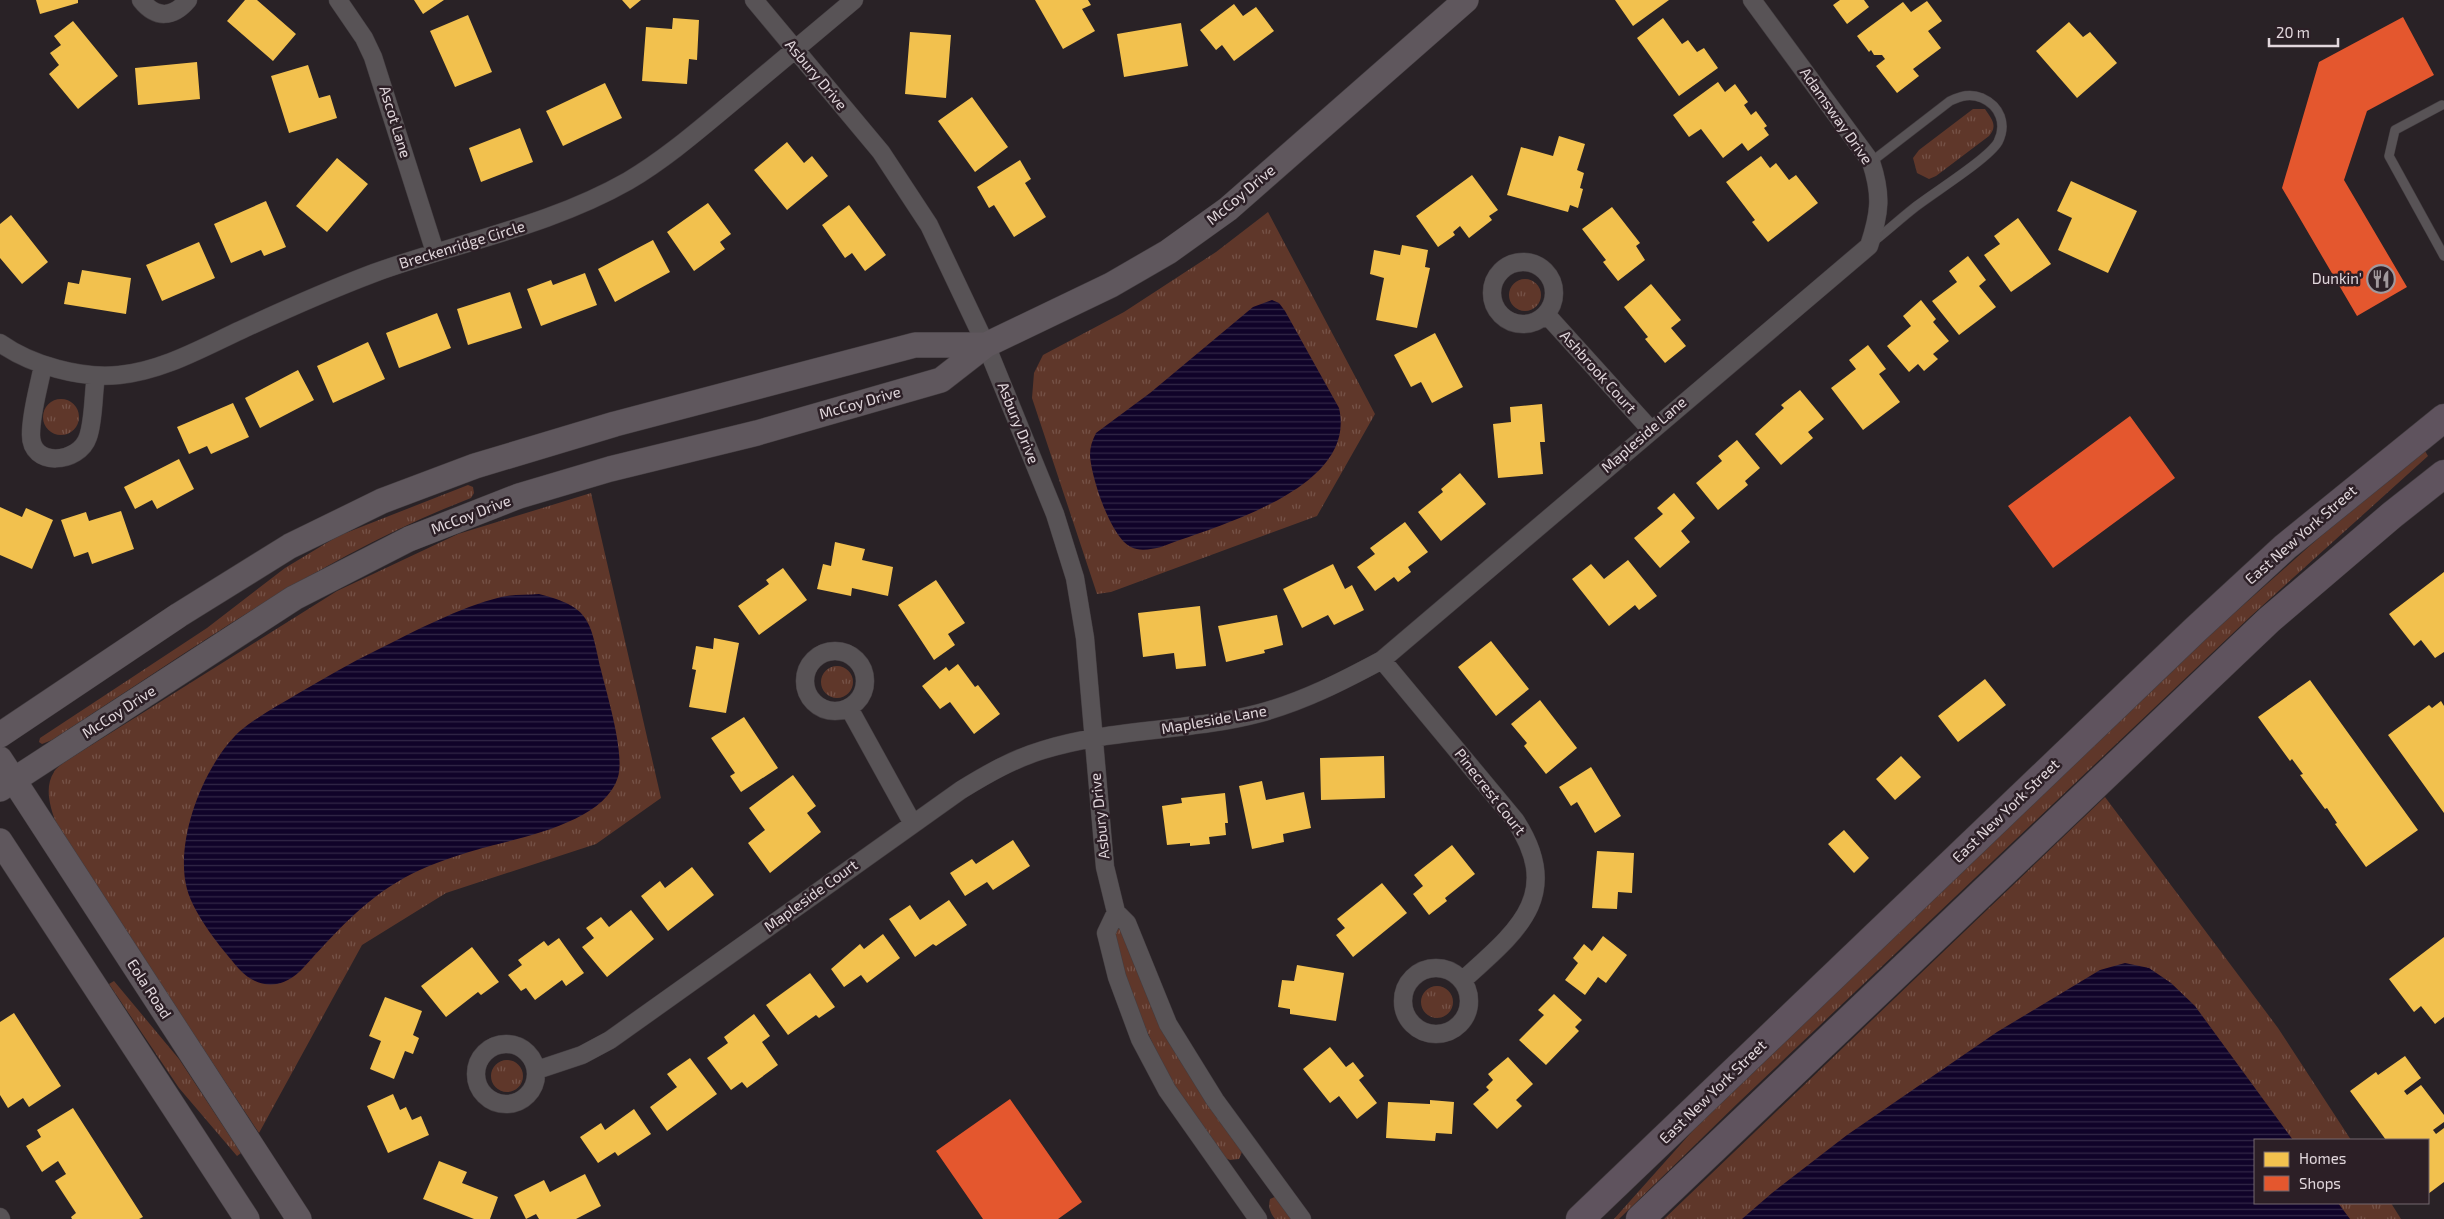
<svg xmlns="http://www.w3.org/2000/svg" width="2444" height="1219" font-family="'Exo 2',sans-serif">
	<defs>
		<pattern id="grass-tufts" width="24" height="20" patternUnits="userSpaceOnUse" patternTransform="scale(1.25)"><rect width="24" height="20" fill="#5f372a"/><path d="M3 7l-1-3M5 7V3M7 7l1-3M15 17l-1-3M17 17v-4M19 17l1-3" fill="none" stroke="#765348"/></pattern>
		<pattern id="water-rules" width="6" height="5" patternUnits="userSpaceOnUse" patternTransform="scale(1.25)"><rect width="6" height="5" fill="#100329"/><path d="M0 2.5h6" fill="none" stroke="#322747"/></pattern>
	</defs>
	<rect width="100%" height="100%" fill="#292226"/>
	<path fill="url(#grass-tufts)" d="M1973,109H1985C1992,120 1998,125 1989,136L1936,176L1929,179L1917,173L1913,158L1919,150Z
		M1268,212L1375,414L1317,516L1111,592L1097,594L1032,398L1034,373L1043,355L1124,312L1216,252Z
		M1509 295a16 16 0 1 1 32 0a16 16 0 1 1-32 0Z
		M43 417a18 18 0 1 1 36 0a18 18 0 1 1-36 0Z
		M2425,451L2428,456L2251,616L1738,1103L1619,1219H1614L1697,1126L2204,640L2322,535Z
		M468,485L473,487L474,493L471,498C320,556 187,653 52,740L42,744L39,742L40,738L207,628L285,568L338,536Z
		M591,493L661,798L596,844L446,893L362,945L259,1133L61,834C53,817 42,790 54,772C56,768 62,764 66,761L337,591L458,534Z
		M821 682a16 16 0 1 1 32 0a16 16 0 1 1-32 0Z
		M2105,797L2278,1028L2351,1140H2255V1203H2391L2401,1219H1664Z
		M1118,921L1241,1144L1242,1152L1239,1159L1230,1160L1223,1157C1206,1132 1186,1108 1172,1082C1145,1033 1126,983 1113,929Z
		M114,981L179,1059L241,1153L237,1156L179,1088L109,984Z
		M1421 1002a16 16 0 1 1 32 0a16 16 0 1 1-32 0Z
		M491 1076a16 16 0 1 1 32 0a16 16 0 1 1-32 0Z
		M1277,1196L1296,1219H1275C1270,1212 1268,1208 1270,1199Z"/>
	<path fill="url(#water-rules)" d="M1272,300L1279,303L1285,311L1339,408C1358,489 1218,525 1161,547C1152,549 1140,552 1131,547C1111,538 1091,477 1090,455C1090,447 1092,441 1096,433L1150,393L1253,307Z
		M539,594C591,607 590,621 601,670C607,695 625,753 618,777C603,826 510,839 469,852C446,859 424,867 404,878C363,901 335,933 304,967C285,989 259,991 239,969C221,948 194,915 187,889C174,841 204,764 240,731C258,716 279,705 299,693C325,678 350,663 377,650C417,630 458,608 501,597C513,594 527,595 539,594Z
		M2125,963L2149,968L2171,983L2195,1006L2293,1140H2255V1203H2338L2350,1219H1742L1772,1193L1847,1135L1997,1032L2100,970Z"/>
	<path fill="#f2c14e" d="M36,0H78V3L40,14Z
		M245,0H257L296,34L273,61L227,21Z
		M414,0H444L423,14Z
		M622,0H641L630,9Z
		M1035,0H1088L1091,5L1082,9L1095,31L1063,49Z
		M1615,0H1669L1633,26Z
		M1840,0H1864L1869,7L1847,24L1833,5Z
		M1927,1L1942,21L1928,31L1941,48L1913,69L1919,76L1897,93L1876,66L1885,59L1882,55H1874L1871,50L1869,52L1857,36L1903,2L1911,12Z
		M1234,4L1243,16L1256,7L1274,31L1234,61L1222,45L1216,50L1200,30Z
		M468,15L492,72L455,87L430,31Z
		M673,18L699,20L697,60L689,59L687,84L642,81L646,27L672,29Z
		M1663,18L1682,44L1688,40L1697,52L1704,48L1718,68L1679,96L1637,38Z
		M73,21L118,76L78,109L49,74L59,65L50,53L61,45L54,36Z
		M2069,22L2083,37L2090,32L2117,63L2077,98L2036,51Z
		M1181,23L1188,66L1124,77L1117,34Z
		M910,32L951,35L946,98L905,94Z
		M197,62L200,99L138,105L135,68Z
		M308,65L319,98L330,95L337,118L289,133L271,76Z
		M1718,82L1725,92L1735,84L1748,102L1744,105L1751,115L1756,111L1767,126L1764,128L1769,135L1748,151L1742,143L1723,158L1701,129L1689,137L1673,115Z
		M605,83L622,118L563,146L546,111Z
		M972,97L1008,147L975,172L938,121Z
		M520,128L533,162L481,182L469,148Z
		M1559,136L1585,144L1577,170L1584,173L1580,188L1583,189L1578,208L1570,205L1568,212L1507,195L1521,147L1553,156Z
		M787,142L804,163L812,156L828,176L787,210L754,170Z
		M1761,156L1770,168L1776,163L1789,180L1796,175L1818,203L1768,242L1752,222L1755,220L1726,182Z
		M337,158L368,184L327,232L296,206Z
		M1020,160L1031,179L1025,183L1046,217L1014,237L994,205L989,208L977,187Z
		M1472,175L1498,210L1489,216L1492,220L1469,238L1460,226L1453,232L1455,235L1438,247L1416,216Z
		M2071,181L2137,211L2108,273L2058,250L2072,218L2057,211Z
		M266,201L286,247L264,256L261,250L231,263L214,224Z
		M708,203L731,234L720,242L725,249L694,271L667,232Z
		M849,205L886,255L865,271L852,253L845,258L822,225Z
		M1612,207L1640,243L1636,246L1645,260L1618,281L1603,262L1606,260L1582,229Z
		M11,215L48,262L22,284L0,258V224Z
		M2018,218L2051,264L2011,292L1984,255L2000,244L1994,236Z
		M653,240L670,272L615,302L598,269Z
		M199,242L215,278L162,301L146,265Z
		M1402,245L1428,250L1425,267L1430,268L1417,328L1376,320L1384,278L1370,274L1374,250L1400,255Z
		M1968,256L1986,280L1979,286L1996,307L1959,335L1932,301L1957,282L1949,271Z
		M82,270L131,278L126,314L64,304L68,282L79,284Z
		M585,273L597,305L541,326L527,289L551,280L553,285Z
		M1651,284L1681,320L1671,328L1686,346L1665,363L1645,339L1648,337L1624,307Z
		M510,292L522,328L468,345L457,309Z
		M1921,300L1936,319L1933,322L1949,341L1933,354L1938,359L1924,371L1918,364L1909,372L1887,346L1911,326L1903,316Z
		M437,313L451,348L399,368L386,333Z
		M1435,333L1463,387L1432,403L1421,382L1411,387L1394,355Z
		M368,342L385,379L333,403L317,366Z
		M1868,345L1886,369L1879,374L1900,402L1863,430L1831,388L1856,369L1849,360Z
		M298,370L314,400L260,428L245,398Z
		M1800,390L1824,419L1808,432L1813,438L1781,465L1755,434L1784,408L1781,405Z
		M233,403L249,437L211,454L207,446L189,454L177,427Z
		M1542,404L1545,442H1540L1543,474L1498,478L1493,424L1511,422L1510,407Z
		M1737,440L1760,468L1745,481L1748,485L1718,510L1696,483L1722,461L1718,456Z
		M179,459L194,489L157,509L152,500L135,509L124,487Z
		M1460,473L1486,504L1441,541L1418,512L1443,492L1441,489Z
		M1674,493L1695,518L1681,531L1690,542L1660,568L1634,538L1663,514L1657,508Z
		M0,507L22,517L26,508L53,520L32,569L0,555Z
		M121,511L134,549L92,564L88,552L74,557L61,520L86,512L89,521Z
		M1405,522L1428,552L1408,567L1411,572L1398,582L1394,577L1375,591L1357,567L1375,554L1370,548Z
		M835,542L865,549L862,560L893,567L888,596L852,588L851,596L817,589L823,564L831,566Z
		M1628,560L1657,596L1639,610L1635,605L1609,626L1572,579L1591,564L1604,579Z
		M1333,564L1345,589L1352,585L1364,610L1334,625L1328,615L1302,628L1283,589Z
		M783,568L807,600L759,635L738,606L769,584L766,580Z
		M2444,572V652L2435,658L2421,640L2414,646L2389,614Z
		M936,580L965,623L948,634L955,645L934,660L898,605Z
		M1200,606L1206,666L1176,669L1174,653L1143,657L1138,613Z
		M1277,615L1283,645L1264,650L1265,653L1226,662L1218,626Z
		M714,638L739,643L726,713L689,707L696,670L692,669L696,646L713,649Z
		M1491,641L1529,689L1496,716L1458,667Z
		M958,664L975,687L978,685L1000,714L974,734L950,702L940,709L922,686L946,667L949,671Z
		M1985,679L2006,705L1958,742L1938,716Z
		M2310,680L2418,830L2366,867L2335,824L2337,823L2327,808L2325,809L2300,775L2303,774L2292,759L2290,761L2258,717Z
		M1540,700L1577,748L1546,774L1524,746L1527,743L1511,724Z
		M2441,701L2444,706V813L2388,735L2429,705L2432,708Z
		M744,717L778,768L741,792L730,776L735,773L711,738Z
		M1384,756L1385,798L1321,800L1320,758Z
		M1901,756L1921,777L1895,800L1876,779Z
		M1591,767L1621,816L1595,833L1577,802L1571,806L1559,787Z
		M793,775L816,806L807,813L821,832L770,873L748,843L765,830L749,808Z
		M1262,781L1266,800L1304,792L1311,828L1283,834L1284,842L1252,849L1239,786Z
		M1225,793L1228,823H1225L1226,835L1209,837L1210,844L1190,846V843L1167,845L1162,806L1182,803L1181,798Z
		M1844,830L1869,858L1854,873L1828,844Z
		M1013,840L1030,866L993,890L987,882L965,896L950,873L972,859L976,864Z
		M1452,845L1475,874L1445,898L1447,901L1429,915L1413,894L1423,886L1414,875Z
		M1597,851L1634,853L1632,893L1618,892L1617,909L1592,908Z
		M692,867L714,895L668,931L641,896L660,881L665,888Z
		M1382,883L1407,913L1353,957L1336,935L1345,928L1337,919Z
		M949,900L967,925L936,946L933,944L915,957L889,919L910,905L920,920Z
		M631,910L654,939L607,977L582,947L594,938L586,928L601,917L609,927Z
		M883,934L900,958L867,983L861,975L844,987L831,969L860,944L864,949Z
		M1603,936L1627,955L1606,983L1598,977L1585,995L1565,980L1578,963L1573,958L1584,944L1592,951Z
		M2444,937V1017L2435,1024L2421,1006L2414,1012L2389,979Z
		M559,938L584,973L566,986L562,980L535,1000L526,988L521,991L508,975L522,965L518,960L544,941L548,946Z
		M472,947L499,982L481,995L478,992L446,1017L421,986Z
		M1297,965L1344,973L1336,1021L1290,1014V1009L1278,1007L1282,980L1294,981Z
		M810,973L835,1007L819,1018L816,1015L788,1035L766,1005Z
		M1554,994L1582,1020L1575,1027L1579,1031L1546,1065L1519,1040L1544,1015L1538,1010Z
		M385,997L422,1011L413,1035L419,1038L413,1054L405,1051L394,1079L370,1069L381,1041L369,1036Z
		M14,1013L61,1086L29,1107L23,1098L8,1108L0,1095V1022Z
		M754,1014L770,1036L762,1042L778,1065L747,1088L742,1082L731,1090L707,1058L728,1043L724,1037Z
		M1330,1047L1346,1067L1353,1062L1364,1076L1359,1080L1377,1103L1357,1119L1339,1096L1330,1103L1303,1069Z
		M2405,1056L2421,1078L2404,1091L2407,1095L2421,1085L2444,1115V1122L2433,1130L2436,1134L2444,1128V1182L2428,1194V1140H2386L2350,1091L2376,1072L2378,1075Z
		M1508,1057L1533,1084L1516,1100L1522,1106L1497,1129L1473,1104L1489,1090L1486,1087L1493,1080L1488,1074Z
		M690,1058L717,1094L667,1131L650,1107L677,1087L667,1074Z
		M393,1094L400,1110L406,1107L412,1120L421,1116L429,1135L388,1153L367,1106Z
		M1430,1100L1454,1102L1452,1134L1436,1133L1435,1141L1386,1138L1388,1102L1430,1104Z
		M73,1108L143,1217L139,1219H72L71,1217L76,1213L55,1181L66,1174L58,1161L42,1172L26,1146L41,1137L37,1130Z
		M634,1109L651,1134L618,1156L615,1152L598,1163L580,1137L601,1123L605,1130Z
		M439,1161L467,1172L462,1183L498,1197L490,1219H474L423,1199Z
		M585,1174L601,1206L576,1219H539L536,1214L526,1219L514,1195L544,1180L550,1192Z"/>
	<path fill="#e4572e" d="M2403,17L2434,75L2367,111L2344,180L2407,287L2357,316L2282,188L2319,62Z
		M2130,416L2175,478L2053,568L2008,506Z
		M1010,1099L1082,1202L1058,1219H983L936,1151Z"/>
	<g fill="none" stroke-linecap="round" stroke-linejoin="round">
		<defs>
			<path id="lane" d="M2442,105L2395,130L2389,156L2444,256
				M1871,162L1950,101C1961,96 1970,93 1982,98C2000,106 2007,124 1998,142C1988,159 1933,193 1914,208C1900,219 1887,231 1873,242"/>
			<path id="street" d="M141,0C156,19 173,18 188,0
				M338,0L364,38L373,57L435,252
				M754,0L881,152L929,225L986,345L1055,514L1075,578L1085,638L1105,867L1116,912L1127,923L1168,1024L1215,1100L1302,1219
				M1492 293a31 31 0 1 1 62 0a31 31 0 1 1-62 0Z
				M1546,314L1650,429
				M0,343C31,365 81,379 119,375C162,371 202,348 241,330C284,310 329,290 374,273C459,242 549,226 628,181C667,158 701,128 736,99C775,66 815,33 854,0
				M43,365C39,387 31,412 31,434C30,468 79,464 88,437C94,420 93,394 96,376
				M805 681a30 30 0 1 1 60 0a30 30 0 1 1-60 0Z
				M1382,660L1515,820C1565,896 1516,932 1462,981
				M849,708L913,824
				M1116,912L1106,933L1117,977L1140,1039L1167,1090L1258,1219
				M1403 1001a33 33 0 1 1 66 0a33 33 0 1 1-66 0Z
				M476 1074a30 30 0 1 1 60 0a30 30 0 1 1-60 0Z
				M537,1070L582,1055L610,1040L961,790C987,774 1013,759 1043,750C1113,728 1189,732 1260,713C1304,701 1343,681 1382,660L1869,246C1880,213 1882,195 1871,162L1752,0
				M0,1217L1,1219"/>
			<path id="secondary" d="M0,735L179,615L290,546L382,501L475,466L615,424L915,345H986
				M0,759L299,1219
				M0,789L294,598L409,539L519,496L610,469L757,433L941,380L986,345L1111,285L1168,252L1228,209L1466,0
				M0,841L247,1219"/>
			<path id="primary" d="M1580,1219L2195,630L2285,547L2444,418
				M1640,1219L2269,620L2392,515L2444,474"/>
		</defs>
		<use href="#lane" stroke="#433d40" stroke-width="10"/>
		<use href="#street" stroke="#433d40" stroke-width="19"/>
		<use href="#secondary" stroke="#433d40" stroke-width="26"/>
		<use href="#primary" stroke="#433d40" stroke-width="29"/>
		<use href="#lane" stroke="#585356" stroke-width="9"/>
		<use href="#street" stroke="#585356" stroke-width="18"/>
		<use href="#secondary" stroke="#5f575d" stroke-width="25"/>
		<use href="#primary" stroke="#5f535e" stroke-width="28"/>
	</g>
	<defs>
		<symbol id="restaurant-ring" viewBox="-11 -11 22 22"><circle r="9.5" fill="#2c1f26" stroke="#a1989c" stroke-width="1.5"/><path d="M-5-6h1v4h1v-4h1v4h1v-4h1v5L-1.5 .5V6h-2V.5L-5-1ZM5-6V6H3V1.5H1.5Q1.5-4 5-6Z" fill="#a1989c"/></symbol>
	</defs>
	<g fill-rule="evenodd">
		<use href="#restaurant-ring" x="2365" y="263" width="32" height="32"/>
	</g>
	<g text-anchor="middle" stroke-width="5" stroke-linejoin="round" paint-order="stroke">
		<g font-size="15" fill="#e1d7dc" stroke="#2c1f26">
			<text transform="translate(816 75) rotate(50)" y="5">Asbury Drive</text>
			<text transform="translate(1836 116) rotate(55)" y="5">Adamsway Drive</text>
			<text transform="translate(395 122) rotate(73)" y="5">Ascot Lane</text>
			<text transform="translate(1241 195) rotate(-40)" y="5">McCoy Drive</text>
			<text transform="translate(462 245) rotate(-17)" y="5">Breckenridge Circle</text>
			<text transform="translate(1598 372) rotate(48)" y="5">Ashbrook Court</text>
			<text transform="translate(860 403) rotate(-16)" y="5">McCoy Drive</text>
			<text transform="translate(1018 423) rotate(68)" y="5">Asbury Drive</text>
			<text transform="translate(1644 435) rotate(-41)" y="5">Mapleside Lane</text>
			<text transform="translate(471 515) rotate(-21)" y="5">McCoy Drive</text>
			<text transform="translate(2301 535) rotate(-41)" y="5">East New York Street</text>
			<text transform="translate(119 712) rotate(-33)" y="5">McCoy Drive</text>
			<text transform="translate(1214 720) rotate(-10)" y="5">Mapleside Lane</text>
			<text transform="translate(1490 792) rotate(52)" y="5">Pinecrest Court</text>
			<text transform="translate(2006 811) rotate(-44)" y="5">East New York Street</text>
			<text transform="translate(1100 816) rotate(-96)" y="5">Asbury Drive</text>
			<text transform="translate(811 896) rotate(-36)" y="5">Mapleside Court</text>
			<text transform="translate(149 989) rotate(57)" y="5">Eola Road</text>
			<text transform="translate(1713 1092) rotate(-44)" y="5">East New York Street</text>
		</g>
		<g font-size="15" fill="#e1d7dc" stroke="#2c1f26" text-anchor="end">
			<text x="2362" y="284">Dunkin'</text>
		</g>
	</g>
	<rect x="2254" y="1139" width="175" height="65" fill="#2c1f26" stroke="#74696f"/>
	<rect x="2264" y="1152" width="25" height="15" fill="#f2c14e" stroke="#74696f"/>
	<text x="2299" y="1164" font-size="15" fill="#e1d7dc">Homes</text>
	<rect x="2264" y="1176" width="25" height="15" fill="#e4572e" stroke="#74696f"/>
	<text x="2299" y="1189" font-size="15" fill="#e1d7dc">Shops</text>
	<path d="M2269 38v8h69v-8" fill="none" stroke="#e1d7dc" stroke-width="2.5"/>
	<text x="2276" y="38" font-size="15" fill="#e1d7dc" stroke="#2c1f26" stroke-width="4" paint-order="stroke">20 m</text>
</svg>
